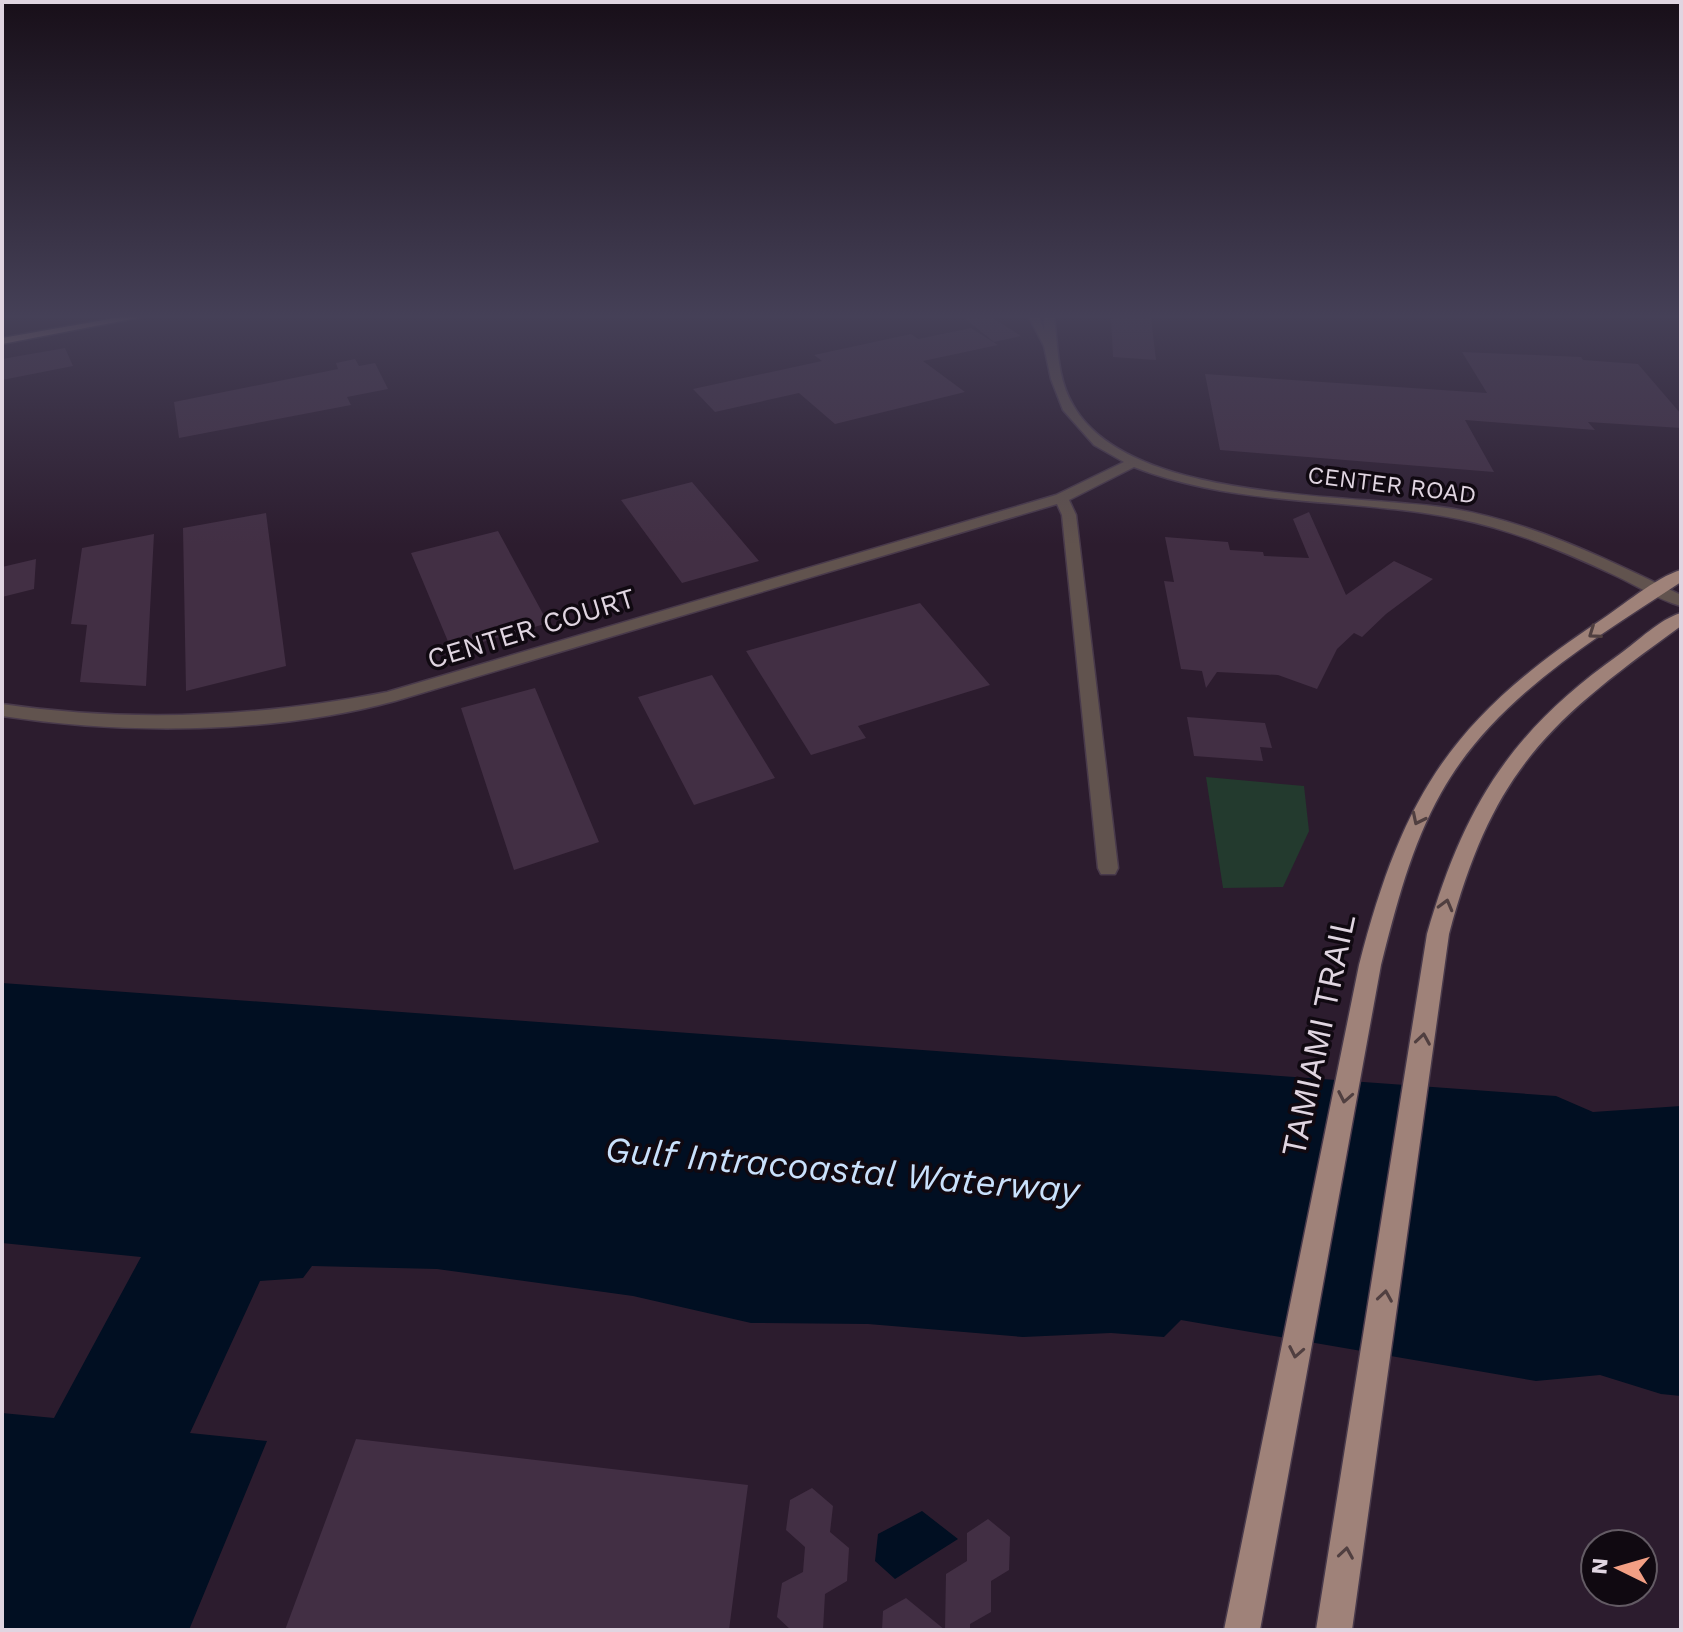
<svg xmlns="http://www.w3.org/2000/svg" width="1683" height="1632" font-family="'Work Sans',sans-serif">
	<rect width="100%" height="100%" fill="#2c1c2e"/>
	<path fill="#233a2e" d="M1206,777L1304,786L1309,831L1283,887L1223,888Z"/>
	<path fill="#010f22" d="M2,983L1556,1096L1593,1112L1681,1106V1396L1661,1394L1600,1375L1536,1381L1181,1320L1164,1337L1111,1333L1023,1337L868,1324L751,1323L633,1296L437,1269L312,1266L303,1278L260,1281L190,1433L267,1441L189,1630H2V1413L54,1418L141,1257L2,1243Z
		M922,1511L958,1539L895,1579L875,1561L878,1534Z"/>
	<path fill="#422f44" d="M963,317H991L1021,336L994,342Z
		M1111,317L1151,318L1156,360L1113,357Z
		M971,328L998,345L923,361L965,392L835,424L799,393L715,412L693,389L822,361L814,355L911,334L918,339Z
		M65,348L73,366L2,380V359Z
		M1462,352L1581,357L1583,360L1638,364L1681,414V428L1588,422L1595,430L1465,420L1494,472L1220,450L1205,374L1487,393Z
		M355,359L359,366L375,363L388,389L347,397L351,405L179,438L174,402L338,369L336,363Z
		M692,482L759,561L682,583L621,500Z
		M1309,512L1346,595L1394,561L1433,579L1386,614L1362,637L1354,633L1337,649L1317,689L1278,675L1217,672L1206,688L1202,671L1181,669L1164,581L1174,582L1165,537L1228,542L1230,550L1263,552L1264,556L1309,558L1293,519Z
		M266,513L286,666L186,691L183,528Z
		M498,531L548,623L452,651L411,553Z
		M154,534L146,686L80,682L87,625L71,624L82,548Z
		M36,559L34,589L2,597V567Z
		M920,603L990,685L858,726L866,738L811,755L746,651Z
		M712,675L775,778L694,805L638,697Z
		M535,688L599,842L514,870L461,708Z
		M1187,717L1265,723L1272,748L1260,747L1263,761L1194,756Z
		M356,1439L748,1485L729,1630H285Z
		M812,1488L833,1506L830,1532L849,1548L847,1581L825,1594L823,1630H791L777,1617L782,1583L803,1572L805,1547L786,1530L790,1500Z
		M988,1519L1010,1537L1009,1570L991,1581V1612L970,1624V1630H882L883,1611L906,1598L945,1630L946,1574L967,1561V1533Z"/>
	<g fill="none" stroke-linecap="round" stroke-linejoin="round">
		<defs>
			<path id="minor" d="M1029,317H1039L1044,330V317H1054C1058,347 1057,378 1073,405C1129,504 1354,493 1454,509C1534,523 1609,560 1681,595V606C1658,600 1636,585 1614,575C1565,552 1513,530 1459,519C1351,497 1239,508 1134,467L1069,500L1076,515L1118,868L1115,874H1101L1098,868L1062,515L1057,504L395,701C274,734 126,735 2,716V704C130,723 261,717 387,692L1056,495L1124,462L1094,445L1063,410L1051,379L1044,346Z"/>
			<path id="major" d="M121,317H142L2,344V338Z
				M1681,570V582C1593,640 1494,698 1441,793C1411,846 1396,906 1381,965L1260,1630H1224L1359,965C1403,795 1451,720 1598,622C1621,607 1656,577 1681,570Z
				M1681,613V626C1548,722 1493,770 1449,934L1352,1630H1316L1427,934C1464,806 1511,731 1620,654C1638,641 1660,619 1681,613Z"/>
		</defs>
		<use href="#minor" stroke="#493a4b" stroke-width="3"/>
		<use href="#major" stroke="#493a4b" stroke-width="3"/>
		<use href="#minor" fill="#61534e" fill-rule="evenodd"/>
		<use href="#major" fill="#9f8279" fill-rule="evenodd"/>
	</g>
	<defs><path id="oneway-chevron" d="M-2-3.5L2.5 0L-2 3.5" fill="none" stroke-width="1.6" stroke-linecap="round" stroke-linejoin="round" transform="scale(2)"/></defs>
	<g stroke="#503f40">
		<use href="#oneway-chevron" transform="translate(1594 633) rotate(145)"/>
		<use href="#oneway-chevron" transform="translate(1418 819) rotate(116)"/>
		<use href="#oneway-chevron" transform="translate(1446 905) rotate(-75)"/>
		<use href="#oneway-chevron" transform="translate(1423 1039) rotate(-81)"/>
		<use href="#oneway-chevron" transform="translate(1345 1097) rotate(101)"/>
		<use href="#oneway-chevron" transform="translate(1385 1296) rotate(-81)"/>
		<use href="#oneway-chevron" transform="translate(1296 1352) rotate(101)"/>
		<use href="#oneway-chevron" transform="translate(1346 1553) rotate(-81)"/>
	</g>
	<linearGradient id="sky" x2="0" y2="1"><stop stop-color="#180f19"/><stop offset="0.58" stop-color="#454057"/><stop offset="1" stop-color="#454057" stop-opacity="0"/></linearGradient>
	<rect width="1683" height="545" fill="url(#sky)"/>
	<g text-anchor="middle" stroke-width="7" stroke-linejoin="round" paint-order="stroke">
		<g font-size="24" fill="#e0d5e1" stroke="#100911">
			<text transform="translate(1392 485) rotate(7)" y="8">CENTER ROAD</text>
		</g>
		<g font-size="28" fill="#e0d5e1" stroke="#100911">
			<text transform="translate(531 628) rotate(-17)" y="10">CENTER COURT</text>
		</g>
		<g font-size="34" fill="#e0d5e1" stroke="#100911">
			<text transform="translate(1318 1035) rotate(-78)" y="12">TAMIAMI TRAIL</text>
		</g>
		<g font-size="36" font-style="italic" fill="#c9e1fc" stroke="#100911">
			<text transform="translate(842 1169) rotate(5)" y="13">Gulf Intracoastal Waterway</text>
		</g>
	</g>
	<rect width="1683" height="1632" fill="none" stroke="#e0d5e1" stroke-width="8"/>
	<g transform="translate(1619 1568) rotate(275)"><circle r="38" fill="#100911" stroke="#635b64" stroke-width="2"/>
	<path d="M0-6L14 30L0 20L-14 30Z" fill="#f39f84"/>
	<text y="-12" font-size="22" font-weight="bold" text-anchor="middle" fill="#e0d5e1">N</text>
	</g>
</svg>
